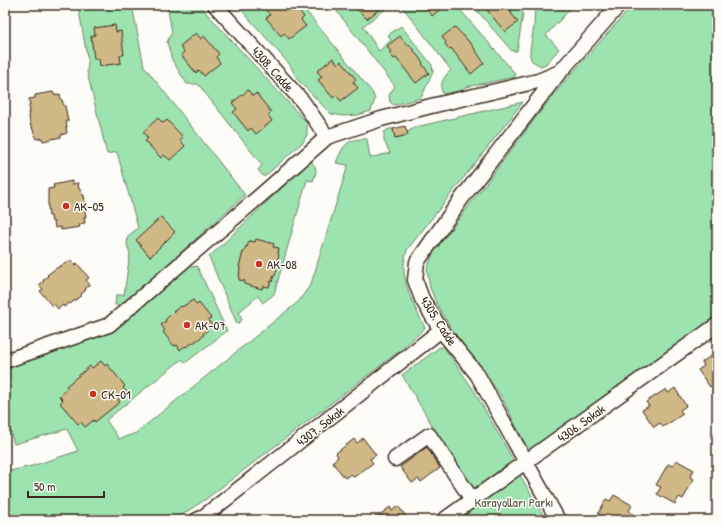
<svg xmlns="http://www.w3.org/2000/svg" width="722" height="525" font-family="'Patrick Hand',sans-serif">
	<rect width="100%" height="100%" fill="#fdfcf7"/>
	<filter id="ink" filterUnits="userSpaceOnUse"><feTurbulence type="fractalNoise" baseFrequency=".025" numOctaves="2"/><feDisplacementMap in="SourceGraphic" scale="8" xChannelSelector="R" yChannelSelector="G"/><feConvolveMatrix kernelMatrix="1 2 1 2 8 2 1 2 1" color-interpolation-filters="sRGB"/></filter>
	<g filter="url(#ink)">
		<path fill="#9de3b0" stroke="#6c8667" d="M78,5H132L144,66L245,195L122,305H115L116,295H124L130,253L127,245L128,236L138,228L117,152L107,154L87,72L88,62Z
			M167,5H199L307,123V135L303,142L264,177L258,170L262,165L198,84H187L172,60L167,42L172,32Z
			M237,5H301L372,92L375,99L371,111L358,115L343,116L331,114L297,79L290,65Z
			M332,5H384L387,8L363,26L379,51L391,40L388,35L401,26L432,65L433,72L421,98L394,105L390,102L389,95L395,86Z
			M401,5H456L513,71L515,74V77L466,87L463,90L443,94C438,85 445,75 451,70Z
			M472,5H520L523,14L517,51H512Z
			M535,5H574L546,35L559,49L546,64L541,66L532,61L530,56V50L534,26Z
			M633,5H717V319L529,452L501,396L451,328L437,305L430,288L427,269L433,253L537,116L565,81Z
			M523,102L407,250C406,255 404,260 404,265C403,287 416,309 425,328L402,349L206,499L174,520H5V472L32,466L78,451L67,429L14,444L5,412V367L43,356L101,333L185,268L197,266L227,331L185,363L182,359L106,420L119,439L136,433L298,302L311,284L348,165L336,163C343,146 346,138 367,139L370,158L390,153L384,141V132L389,129H393L396,138L407,135V132L416,127Z
			M310,161C319,168 316,172 313,181L307,180L274,294L263,303L258,296L239,312L242,320L237,324L209,257Z
			M440,347H444L473,389L515,463L474,492L471,490L402,375Z
			M520,475L546,520H458Z"/>
		<path fill="#d0b887" stroke="#3b2a1e" d="M270,5H305L298,10L304,17L301,20L306,26L289,39L284,33L281,36L266,18L270,15L265,9Z
			M362,5H385L367,19L357,9Z
			M423,5H445L432,16Z
			M483,5H507L512,12L511,13L518,22L505,32Z
			M115,25L116,32L121,31L124,55H120L121,63L100,66L99,59H94L91,36L95,35L94,28Z
			M455,27L472,45L484,63L471,74L451,48L449,49L445,44L446,42L442,37Z
			M196,33L201,39L204,36L219,54L216,57L220,63L204,76L199,70L196,73L181,55L184,52L180,46Z
			M400,36L407,45L409,44L423,63L422,64L429,73L416,83L396,58L394,59L389,53L391,52L387,46Z
			M333,58L338,64L341,61L356,79L353,82L358,88L341,101L336,95L333,98L318,80L322,77L317,71Z
			M248,90L253,96L256,93L271,112L268,115L272,121L256,134L251,128L248,131L233,112L237,109L232,103Z
			M53,92L54,95L60,94L61,100H62L64,106H65L68,121H66L67,127H66L67,133L61,135V137L43,141L42,138L36,139L32,127H31L28,112H30L29,106L30,105L29,99L35,98V95Z
			M158,118L163,123L167,120L183,137L180,140L185,146L170,160L164,155L161,158L145,141L148,138L143,132Z
			M405,126L408,135L395,138L393,129Z
			M72,181V184L78,183L79,189H81L82,195H84L86,210H85L86,217H84L85,223L79,224L80,227L61,230V227L55,228L54,222H52L51,216H49L48,207V189L54,188L53,185Z
			M161,217L175,232L150,257L136,240Z
			M256,239L274,244L273,247L279,248L278,254L279,255L277,261H279L275,276L274,275L272,282L271,281L269,287L263,286L262,289L251,286L244,284L245,281L239,280L240,267H239L243,252H244L246,246L247,247L249,241L255,242Z
			M71,260L75,265L77,263L89,278L86,280L90,285L85,289L86,290L81,294L82,295L70,304L69,303L64,307L63,305L58,309L54,304L52,306L40,291L43,289L39,285L44,281L43,280L48,276L47,275L55,269Z
			M193,300L197,305L199,303L211,318L208,320L212,325L207,329L208,330L203,334L204,335L196,341L186,347L185,346L180,350L177,345L174,346L163,332L165,330L161,325L166,321L165,320L174,311L181,306L182,307Z
			M717,352V382L710,387L698,370L704,366L702,362Z
			M101,361L105,366L107,364L125,386L123,388L127,392L118,400L120,402L111,409L95,422L94,420L85,427L81,422L78,424L60,403L63,400L59,396L68,388L66,386L77,377L90,366L92,368Z
			M675,388L686,406L680,410L683,414L663,427L660,423L654,427L642,410L649,406L646,402L666,389L668,393Z
			M363,438L376,455L370,459L373,463L354,477L351,474L345,478L332,462L338,457L336,453L354,439L357,443Z
			M427,447L440,468L421,482L418,479L412,483L400,467Z
			M676,460L694,470L690,477L694,479L683,499L679,497L675,504L657,494L661,487L656,485L668,464L672,466Z
			M614,495L632,505L629,511L633,514L629,520H595L606,499L610,501Z
			M398,506L409,520H373L390,507L392,511Z"/>
		<g fill="none" stroke-linecap="round" stroke-linejoin="round">
			<defs>
				<path id="minor" d="M215,5L303,102L327,137
					M5,361L109,325L261,195L327,137L381,119L431,106L538,81L560,72L619,5
					M395,459L429,435L473,501
					M197,520L202,518L441,330
					M444,520L717,325
					M558,520L477,374L441,330L422,299L415,280L417,262L462,198L558,74"/>
			</defs>
			<use href="#minor" stroke="#3b2a1e" stroke-width="17"/>
			<use href="#minor" stroke="#fdfcf7" stroke-width="14"/>
		</g>
	</g>
	<g fill="#c8321e" stroke="#fdfcf7" stroke-width="1.5">
		<circle cx="66" cy="206" r="4"/>
		<circle cx="259" cy="264" r="4"/>
		<circle cx="187" cy="325" r="4"/>
		<circle cx="93" cy="394" r="4"/>
	</g>
	<g text-anchor="middle" stroke-width="3" stroke-linejoin="round" paint-order="stroke">
		<g font-size="13" fill="#3b2a1e" stroke="#fdfcf7">
			<text transform="translate(273 69) rotate(48)" y="5">4308. Cadde</text>
			<text transform="translate(439 321) rotate(57)" y="5">4305. Cadde</text>
			<text transform="translate(581 423) rotate(-36)" y="5">4306. Sokak</text>
			<text transform="translate(320 426) rotate(-38)" y="5">4307. Sokak</text>
		</g>
		<g font-size="13" fill="#3b2a1e" stroke="#fdfcf7" text-anchor="start">
			<text x="74" y="211">AK-05</text>
			<text x="267" y="269">AK-08</text>
			<text x="195" y="330">AK-07</text>
			<text x="101" y="399">CK-01</text>
		</g>
		<g font-size="13" fill="#545842" stroke="#fdfcf7">
			<text x="514" y="507">Karayolları Parkı</text>
		</g>
	</g>
	<rect width="722" height="525" fill="none" stroke="#fdfcf7" stroke-width="20"/>
	<rect x="10" y="10" width="702" height="505" fill="none" stroke="#3b2a1e" stroke-width="1.5" filter="url(#ink)"/>
	<path d="M28 491v6h76v-6" fill="none" stroke="#3b2a1e" stroke-width="2"/>
	<text x="34" y="491" font-size="12" fill="#3b2a1e" stroke="#fdfcf7" stroke-width="3" paint-order="stroke">50 m</text>
</svg>
